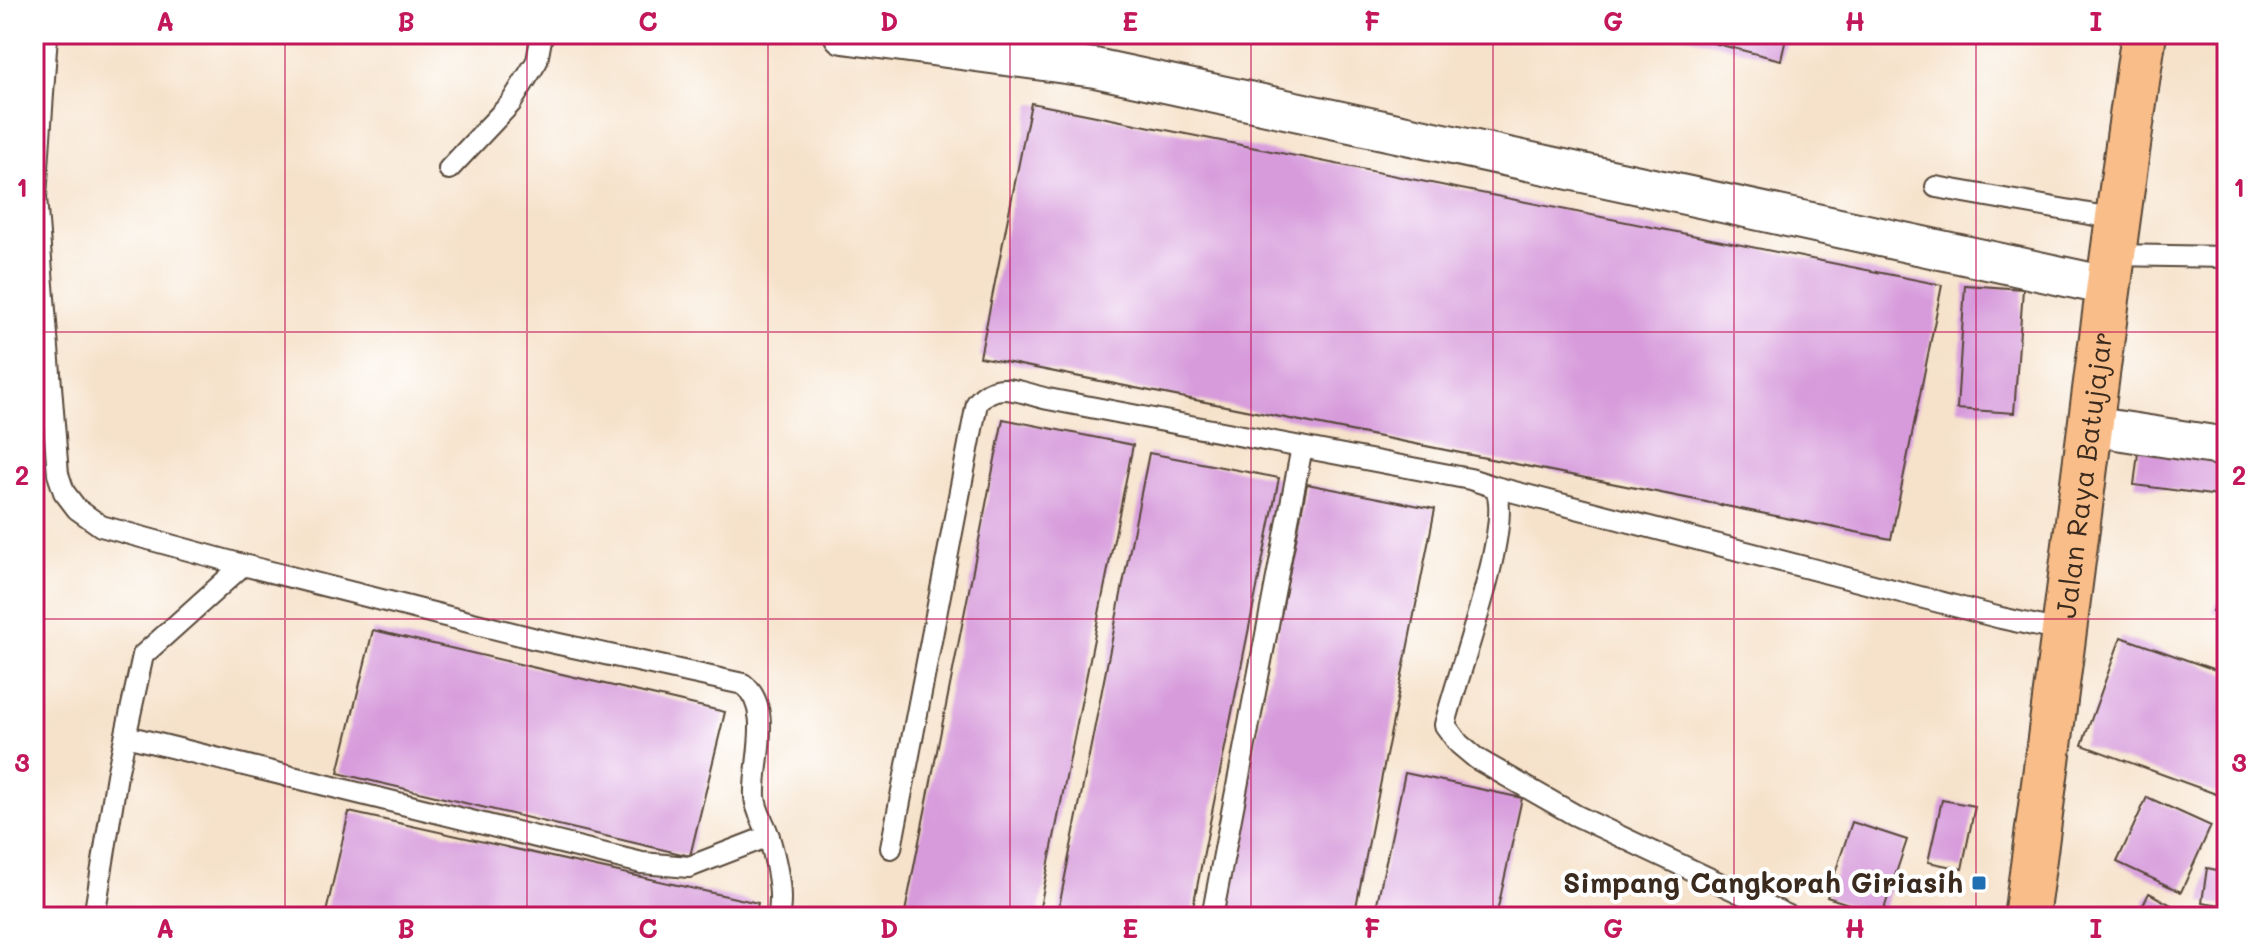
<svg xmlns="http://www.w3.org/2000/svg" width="2261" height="951" font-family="Mali,sans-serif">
	<rect width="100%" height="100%" fill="#fff"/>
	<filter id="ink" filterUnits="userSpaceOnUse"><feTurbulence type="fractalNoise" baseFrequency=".0125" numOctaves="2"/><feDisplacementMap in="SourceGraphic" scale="16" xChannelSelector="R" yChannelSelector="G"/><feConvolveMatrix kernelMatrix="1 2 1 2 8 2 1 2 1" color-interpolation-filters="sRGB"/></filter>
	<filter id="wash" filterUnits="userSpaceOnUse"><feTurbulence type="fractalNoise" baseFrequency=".006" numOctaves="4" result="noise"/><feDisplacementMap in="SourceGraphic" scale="32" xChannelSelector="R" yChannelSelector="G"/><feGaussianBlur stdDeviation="1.8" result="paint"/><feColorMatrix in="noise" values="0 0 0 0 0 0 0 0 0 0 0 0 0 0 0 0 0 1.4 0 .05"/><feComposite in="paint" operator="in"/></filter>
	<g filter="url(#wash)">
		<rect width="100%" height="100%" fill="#f6e2ca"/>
		<g id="blocks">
			<path fill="#d79bdb" d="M1677,34H1787L1781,60Z
				M1031,103L1942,285L1891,539L980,357Z
				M1965,285L2023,289L2014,413L1957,409Z
				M1003,419L1133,445L1038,917H904Z
				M2139,445L2227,457V497L2134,485Z
				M1149,453L1279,478L1191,917H1057Z
				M1307,484L1435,509L1354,917H1249L1222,912Z
				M2227,586V619L2212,611Z
				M373,630L725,712L690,856L338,773Z
				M2121,637L2227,674V798L2082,745Z
				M1405,773L1522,798L1496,917H1374Z
				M2147,797L2211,826L2181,892L2117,862Z
				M1942,800L1975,806L1962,869L1928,862Z
				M349,812L758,903L754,917H325Z
				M1852,822L1907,840L1882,915L1827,897Z
				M2207,868L2227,872V906L2202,902Z
				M2149,893L2184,912L2181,917H2137Z"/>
		</g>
	</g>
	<g filter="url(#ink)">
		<use href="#blocks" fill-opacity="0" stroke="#574638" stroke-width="2"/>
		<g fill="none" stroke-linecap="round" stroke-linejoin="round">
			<defs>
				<path id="lane" d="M47,34L36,197L58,474L64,492L77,509L101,526L243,565L536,639L743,684C774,709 753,762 755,797C756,812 765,823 769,837C776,861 784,894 778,917
					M449,169L511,103L537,61L542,34
					M1936,187L2117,219
					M2112,255L2227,257
					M1495,487L2001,618L2065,632
					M126,736L642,863L689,867L769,836
					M891,848L977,403C997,378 1021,393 1048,399L1470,479L1495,487C1515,524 1456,677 1445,725L1459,744L1477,759L1575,815L1791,917
					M94,917L117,775L143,655L243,565
					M1212,917L1302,447"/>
				<path id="street" d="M843,34L1095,68L2108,286
					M2090,426L2227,447"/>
				<g id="highway">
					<path id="s1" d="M2026,917C2067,623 2100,328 2144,34"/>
				</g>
			</defs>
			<use href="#lane" stroke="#574638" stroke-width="24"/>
			<use href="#street" stroke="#574638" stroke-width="42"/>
			<use href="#highway" stroke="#574638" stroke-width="48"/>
			<use href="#lane" stroke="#fff" stroke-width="20"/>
			<use href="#street" stroke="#fff" stroke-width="38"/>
			<use href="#highway" stroke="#f8bd88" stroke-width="44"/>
		</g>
	</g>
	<path fill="none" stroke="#c2185b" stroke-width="2" stroke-opacity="0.55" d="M285,34V917M527,34V917M768,34V917M1010,34V917M1251,34V917M1493,34V917M1734,34V917M1976,34V917M34,332H2227M34,619H2227"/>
	<rect fill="#1f6fb2" stroke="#fff" stroke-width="3" x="1971" y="875" width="16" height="16" rx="4"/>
	<g text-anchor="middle" stroke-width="8" stroke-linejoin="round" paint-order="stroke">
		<g font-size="28" fill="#3b2a1e" stroke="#fff">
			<text dy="10" stroke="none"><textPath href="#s1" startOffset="446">Jalan Raya Batujajar</textPath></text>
		</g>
		<g font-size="28" font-weight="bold" fill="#3b2a1e" stroke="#fff" text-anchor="end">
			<text x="1963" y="893">Simpang Cangkorah Giriasih</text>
		</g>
	</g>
	<rect width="2261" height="951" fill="none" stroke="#fff" stroke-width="88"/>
	<rect x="44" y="44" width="2173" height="863" fill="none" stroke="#c2185b" stroke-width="3"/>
	<g font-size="26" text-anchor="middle" font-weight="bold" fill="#c2185b">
		<text x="165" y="31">A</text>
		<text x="406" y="31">B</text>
		<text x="648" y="31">C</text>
		<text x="889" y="31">D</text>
		<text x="1130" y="31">E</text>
		<text x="1372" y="31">F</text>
		<text x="1613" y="31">G</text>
		<text x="1855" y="31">H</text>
		<text x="2096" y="31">I</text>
		<text x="22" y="197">1</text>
		<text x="2239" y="197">1</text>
		<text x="22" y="485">2</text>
		<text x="2239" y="485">2</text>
		<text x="22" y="772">3</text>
		<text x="2239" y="772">3</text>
		<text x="165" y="938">A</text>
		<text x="406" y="938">B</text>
		<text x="648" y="938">C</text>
		<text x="889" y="938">D</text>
		<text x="1130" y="938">E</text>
		<text x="1372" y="938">F</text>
		<text x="1613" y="938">G</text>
		<text x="1855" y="938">H</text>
		<text x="2096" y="938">I</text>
	</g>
</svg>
